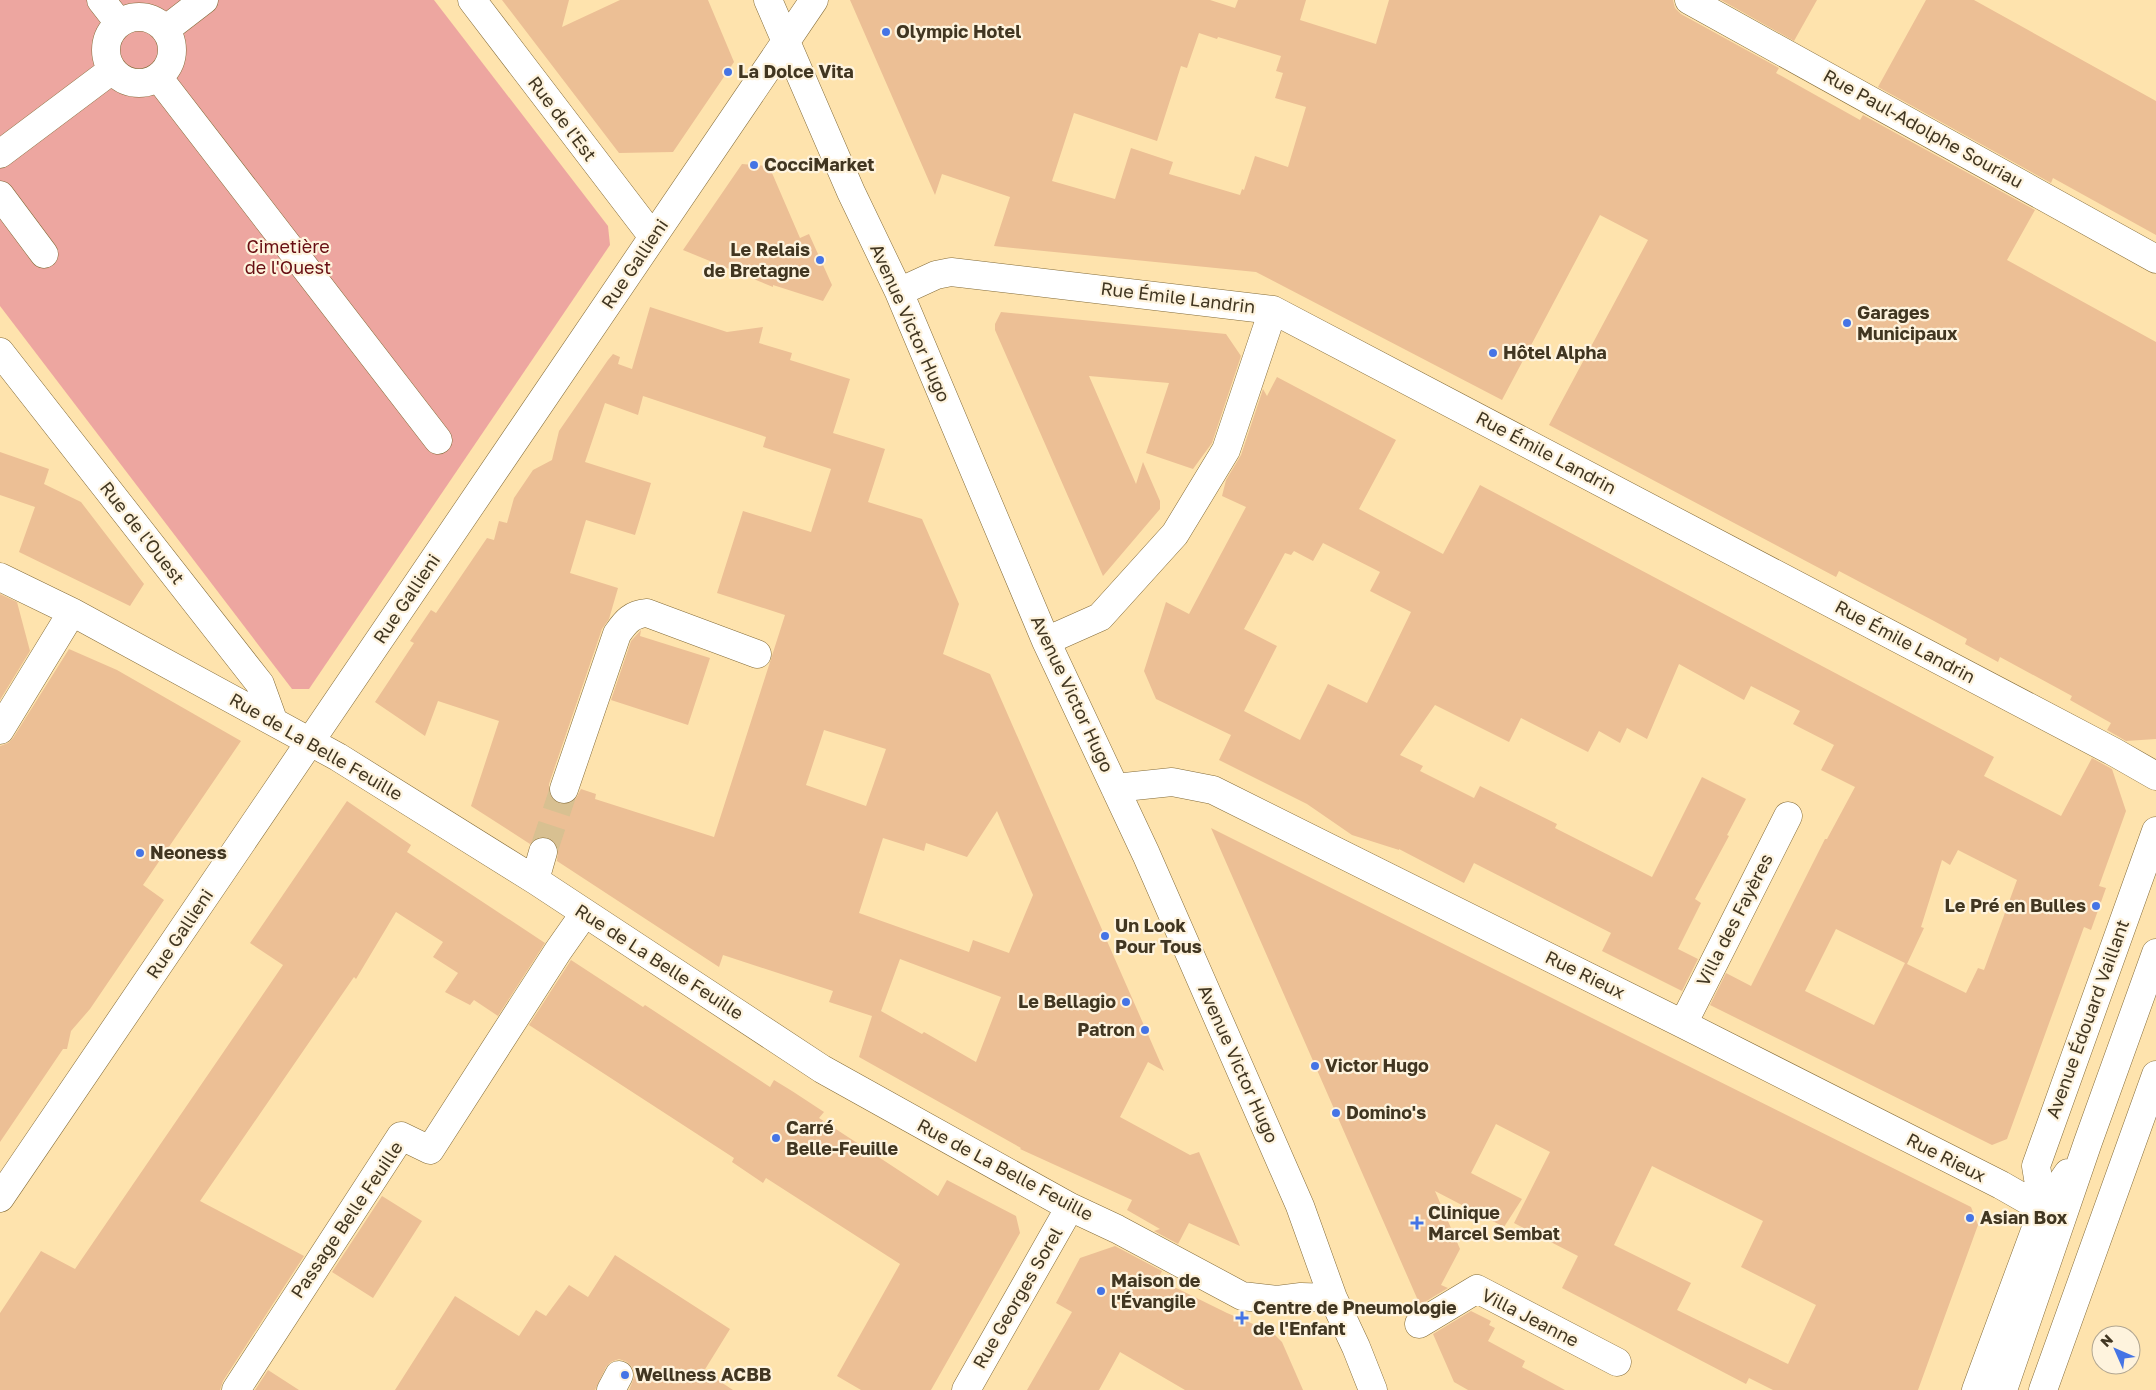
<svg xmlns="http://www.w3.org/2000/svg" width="2156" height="1390" font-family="'Golos Text',sans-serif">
	<rect width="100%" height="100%" fill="#fee3ad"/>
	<path fill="#eda6a0" d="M0,0H434L608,226L610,245L309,689H292L0,306Z"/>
	<path fill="#ecbf95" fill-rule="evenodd" d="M502,0H569L562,27L620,0H708L734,62L673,152L619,153Z
		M850,0H1210L1235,8L1238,0H1306L1300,20L1376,44L1389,0H1673L1675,8L1681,14L1779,68L1776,73L1860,120L1863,115L2035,210L2007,260L2156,342V739L2126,741L2107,730L2111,723L2070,700L2072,696L2000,657L1998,662L1965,644L1967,639L1934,621L1839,571L1836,577L1549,425L1648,240L1600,215L1502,400L1256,272L994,246L1010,197L942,174L935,195ZM1199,33L1217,39L1218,37L1281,56L1276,71L1283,73L1275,98L1306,107L1288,167L1255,156L1244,190L1242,189L1240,195L1169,174L1173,162L1131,148L1115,199L1052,181L1074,113L1157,141L1181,66L1187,68Z
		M1721,0H1817L1794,41Z
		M1926,0H1974L2156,101V235L2053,178L2051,183L1878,87Z
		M742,164L769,166L800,238L809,234L832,285L823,301L773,285V287L683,250Z
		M650,307L727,332L763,327L759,343L792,353L790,360L850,379L833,433L885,449L868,502L922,519L959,604L943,654L990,674L1164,1071L1148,1062L1120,1117L1190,1155L1199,1152L1240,1246L1189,1223L1178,1244L1154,1231L1160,1229L1127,1210L1132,1200L1020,1149L1021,1148L859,1057L872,1016L829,1002L833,991L723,955L719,967L557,861L558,849L554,841L547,837H540L530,844L471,806L499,721L438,701L425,736L375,702L414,643L410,641L431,610L436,613L487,538L494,540L499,521L507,523L514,498L533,470L552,460L559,431L608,360L613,354L620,357L618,364L632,369ZM643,396L766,437L763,447L831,469L811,532L743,511L717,593L785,615L714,837L595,799L596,794L581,789L575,800L567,804H558L553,800L549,792V784L602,629L609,619L618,588L570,573L586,520L635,535L651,483L585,462L605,403L638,415ZM824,730L886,749L866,806L806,785ZM997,811L1033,895L1009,953L973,940L969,952L859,913L883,838L924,851L926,843L967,857ZM900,959L1001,997L976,1062L924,1032L922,1034L881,1011Z
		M1001,312L1226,334L1241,356L1212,443L1193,469L1146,453L1169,383L1089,376L1136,484L1143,462L1160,501V509L1103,576L995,330V324Z
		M1277,377L1396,440L1359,509L1443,554L1480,485L1994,757L1984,776L2061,816L2092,758L2112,769L2126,811L2099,886L2106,888L2091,930L2084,927L2007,1139L1992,1145L1710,1005L1726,973L1751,986L1825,839H1827L1855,787L1821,770L1834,745L1793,724L1800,711L1751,686L1744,700L1679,664L1647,739L1627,728L1620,743L1599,731L1588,752L1521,718L1509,742L1435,705L1400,755L1423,766L1420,771L1474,798L1480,786L1557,824L1555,828L1652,877L1702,777L1746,799L1727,835L1729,836L1695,899L1701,903L1678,949L1698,959L1682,991L1602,951L1611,933L1474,863L1464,883L1399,849V850L1352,835L1307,804L1219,760L1231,735L1156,699L1144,671L1166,602L1189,614L1246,507L1222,496L1226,480L1241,455L1263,389L1267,396ZM1323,543L1380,572L1370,591L1411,612L1367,703L1328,684L1300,740L1244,711L1277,646L1244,629L1285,553L1291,555L1294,551L1313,561ZM1958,850L2017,880L1984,970L1978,968L1966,993L1907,964L1924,928L1921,927L1942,860L1950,865ZM1836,929L1905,963L1874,1025L1805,991Z
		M0,452L49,469L44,484L81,502L144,584L130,606L19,552L35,507L0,495Z
		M0,594L17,602L30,651L0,700Z
		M641,630L640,636L710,658L688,725L611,700L631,641Z
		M69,649L117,670L241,741L143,885L164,900L90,1009L71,1031L67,1049H63L0,1142V746L8,743L13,738Z
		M347,801L411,845L407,852L545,943L498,1016L474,1000L470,1005L445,992L458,973L433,957L443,942L396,912L356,979L354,977L200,1201L304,1256L223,1381L220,1390H0V1313L41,1251L75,1269L283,965L250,943Z
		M1211,828L1971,1207L1978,1225L1918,1390H1773L1749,1378L1746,1384L1562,1288L1578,1256L1514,1223L1550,1152L1496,1124L1471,1173L1522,1199L1504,1227L1435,1191L1460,1249L1441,1285L1448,1288L1420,1305ZM1652,1166L1763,1221L1741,1267L1816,1305L1788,1364L1677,1310L1691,1283L1614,1245Z
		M571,960L643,1007L645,1005L770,1087L774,1080L792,1091L824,1112L819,1118L938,1196L947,1180L1016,1216L1020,1233L931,1390H861L837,1376L900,1264L766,1178L763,1183L732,1162L734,1158L529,1025Z
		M382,1196L422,1221L373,1298L332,1272Z
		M1115,1246L1162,1271L1158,1279L1227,1313L1272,1332L1282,1342L1303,1390H1185L1120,1352L1099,1390H1027L1072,1312L1056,1303L1080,1258Z
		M615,1255L730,1329L704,1371L733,1390H629L635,1375L632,1367L627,1362L619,1359L611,1362L606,1367L595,1390H395L455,1296L519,1336L536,1310L546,1316L569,1285L588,1297Z
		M1471,1311L1491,1321L1489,1325L1495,1328L1488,1341L1525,1361L1522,1367L1565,1390H1468L1454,1382L1433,1334Z
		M268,1370L299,1390H255Z"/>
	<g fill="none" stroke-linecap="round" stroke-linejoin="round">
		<path stroke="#d8c091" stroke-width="28" stroke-dasharray="28 14" stroke-linecap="butt" d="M543,852L564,789"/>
		<defs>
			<path id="minor" d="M101,0L119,23
				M472,0L653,237
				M768,0L851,192L899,292L1046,641L1146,854L1300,1206L1333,1298L1356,1347L1373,1390
				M1689,0L2156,259
				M106 50a33 33 0 1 1 66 0a33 33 0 1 1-66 0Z
				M165,30L204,0
				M158,77L438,440
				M0,154L112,70
				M0,195L44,254
				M899,292L936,275L951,272L1273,310L2114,752L2156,776
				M0,352L260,684L273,720
				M0,577L72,612L338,757L535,880L822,1069L1070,1207L1117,1229L1242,1296L1277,1300L1301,1297L1333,1298
				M1046,641L1100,617L1175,534L1226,450L1273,310
				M0,730L72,612
				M1115,788L1172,782L1213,790L1683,1024L2001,1185L2043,1209
				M564,789L617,634C626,621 632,614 647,613L757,654
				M535,880L543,852
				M1683,1024L1788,816
				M0,1198L814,0
				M2043,1209L2036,1166L2156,831
				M1419,1324L1477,1289L1617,1362
				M236,1390L401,1136L430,1150L558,951L584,914
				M611,1390L619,1375
				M966,1390L1070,1207"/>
			<path id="major" d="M1976,1390L2043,1209L2068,1173
				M2003,1390L2088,1142L2156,953
				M2043,1390L2156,1075"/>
		</defs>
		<use href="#minor" stroke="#836b38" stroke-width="29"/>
		<use href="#major" stroke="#836b38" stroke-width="29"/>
		<use href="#minor" stroke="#fff" stroke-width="28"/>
		<use href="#major" stroke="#fff" stroke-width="28"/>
	</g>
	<g fill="#4574e5" stroke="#fef3dd" stroke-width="2">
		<circle cx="886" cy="32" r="5"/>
		<circle cx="728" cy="72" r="5"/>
		<circle cx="754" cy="165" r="5"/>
		<circle cx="820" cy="260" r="5"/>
		<circle cx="1847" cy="323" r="5"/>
		<circle cx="1493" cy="353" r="5"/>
		<circle cx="140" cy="853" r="5"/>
		<circle cx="2096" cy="906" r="5"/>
		<circle cx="1105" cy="936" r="5"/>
		<circle cx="1126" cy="1002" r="5"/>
		<circle cx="1145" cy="1030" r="5"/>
		<circle cx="1315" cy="1066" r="5"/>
		<circle cx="1336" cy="1113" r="5"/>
		<circle cx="776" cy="1138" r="5"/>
		<circle cx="1970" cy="1218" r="5"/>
		<path d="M1414.5 1215.5h5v5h5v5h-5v5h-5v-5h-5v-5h5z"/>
		<circle cx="1101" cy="1291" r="5"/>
		<path d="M1239.5 1310.5h5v5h5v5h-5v5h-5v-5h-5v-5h5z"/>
		<circle cx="625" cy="1375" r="5"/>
	</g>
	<g text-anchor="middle" stroke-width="4.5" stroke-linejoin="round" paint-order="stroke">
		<g font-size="18" font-weight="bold" fill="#413621" stroke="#fef3dd" text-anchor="start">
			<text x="896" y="38">Olympic Hotel</text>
			<text x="738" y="78">La Dolce Vita</text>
			<text x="764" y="171">CocciMarket</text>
			<text x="810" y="256" text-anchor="end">Le Relais<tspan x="810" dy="21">de Bretagne</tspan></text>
			<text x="1857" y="319">Garages<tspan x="1857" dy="21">Municipaux</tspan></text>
			<text x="1503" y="359">Hôtel Alpha</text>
			<text x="150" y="859">Neoness</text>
			<text x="2086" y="912" text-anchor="end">Le Pré en Bulles</text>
			<text x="1115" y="932">Un Look<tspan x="1115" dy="21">Pour Tous</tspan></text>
			<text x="1116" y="1008" text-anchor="end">Le Bellagio</text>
			<text x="1135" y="1036" text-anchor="end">Patron</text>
			<text x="1325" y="1072">Victor Hugo</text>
			<text x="1346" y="1119">Domino's</text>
			<text x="786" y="1134">Carré<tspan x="786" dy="21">Belle-Feuille</tspan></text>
			<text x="1428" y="1219">Clinique<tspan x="1428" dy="21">Marcel Sembat</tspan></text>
			<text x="1980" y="1224">Asian Box</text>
			<text x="1111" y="1287">Maison de<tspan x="1111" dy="21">l'Évangile</tspan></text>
			<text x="1253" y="1314">Centre de Pneumologie<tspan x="1253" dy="21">de l'Enfant</tspan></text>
			<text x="635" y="1381">Wellness ACBB</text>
		</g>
		<g font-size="18" fill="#413621" stroke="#fef3dd">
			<text transform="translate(562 119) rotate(53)" y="6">Rue de l'Est</text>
			<text transform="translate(1923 129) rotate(29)" y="6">Rue Paul-Adolphe Souriau</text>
			<text transform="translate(635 264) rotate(-56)" y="6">Rue Gallieni</text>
			<text transform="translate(1178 298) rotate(7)" y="6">Rue Émile Landrin</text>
			<text transform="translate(910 323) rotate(66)" y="6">Avenue Victor Hugo</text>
			<text transform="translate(1546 453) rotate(28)" y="6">Rue Émile Landrin</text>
			<text transform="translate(142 533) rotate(52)" y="6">Rue de l'Ouest</text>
			<text transform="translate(407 599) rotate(-56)" y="6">Rue Gallieni</text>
			<text transform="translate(1905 642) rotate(28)" y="6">Rue Émile Landrin</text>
			<text transform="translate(1072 694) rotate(65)" y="6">Avenue Victor Hugo</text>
			<text transform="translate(316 747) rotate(30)" y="6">Rue de La Belle Feuille</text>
			<text transform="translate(1735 920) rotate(-63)" y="6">Villa des Fayères</text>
			<text transform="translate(180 934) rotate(-56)" y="6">Rue Gallieni</text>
			<text transform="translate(659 962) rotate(33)" y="6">Rue de La Belle Feuille</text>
			<text transform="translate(1585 975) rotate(26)" y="6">Rue Rieux</text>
			<text transform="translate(2088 1019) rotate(-70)" y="6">Avenue Édouard Vaillant</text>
			<text transform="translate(1238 1064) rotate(66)" y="6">Avenue Victor Hugo</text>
			<text transform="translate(1946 1158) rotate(27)" y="6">Rue Rieux</text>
			<text transform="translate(1005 1170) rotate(28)" y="6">Rue de La Belle Feuille</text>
			<text transform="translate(347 1220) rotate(-56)" y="6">Passage Belle Feuille</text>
			<text transform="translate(1018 1298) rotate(-60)" y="6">Rue Georges Sorel</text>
			<text transform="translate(1530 1318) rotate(27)" y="6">Villa Jeanne</text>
		</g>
		<g font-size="18" fill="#670d12" stroke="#fef3dd">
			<text x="288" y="253">Cimetière<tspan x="288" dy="21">de l'Ouest</tspan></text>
		</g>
	</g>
	<g transform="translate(2116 1350) rotate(315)"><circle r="24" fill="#fef3dd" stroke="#b2a792"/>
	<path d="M0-4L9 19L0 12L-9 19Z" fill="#4574e5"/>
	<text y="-8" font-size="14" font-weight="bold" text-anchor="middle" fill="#413621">N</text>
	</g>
</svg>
